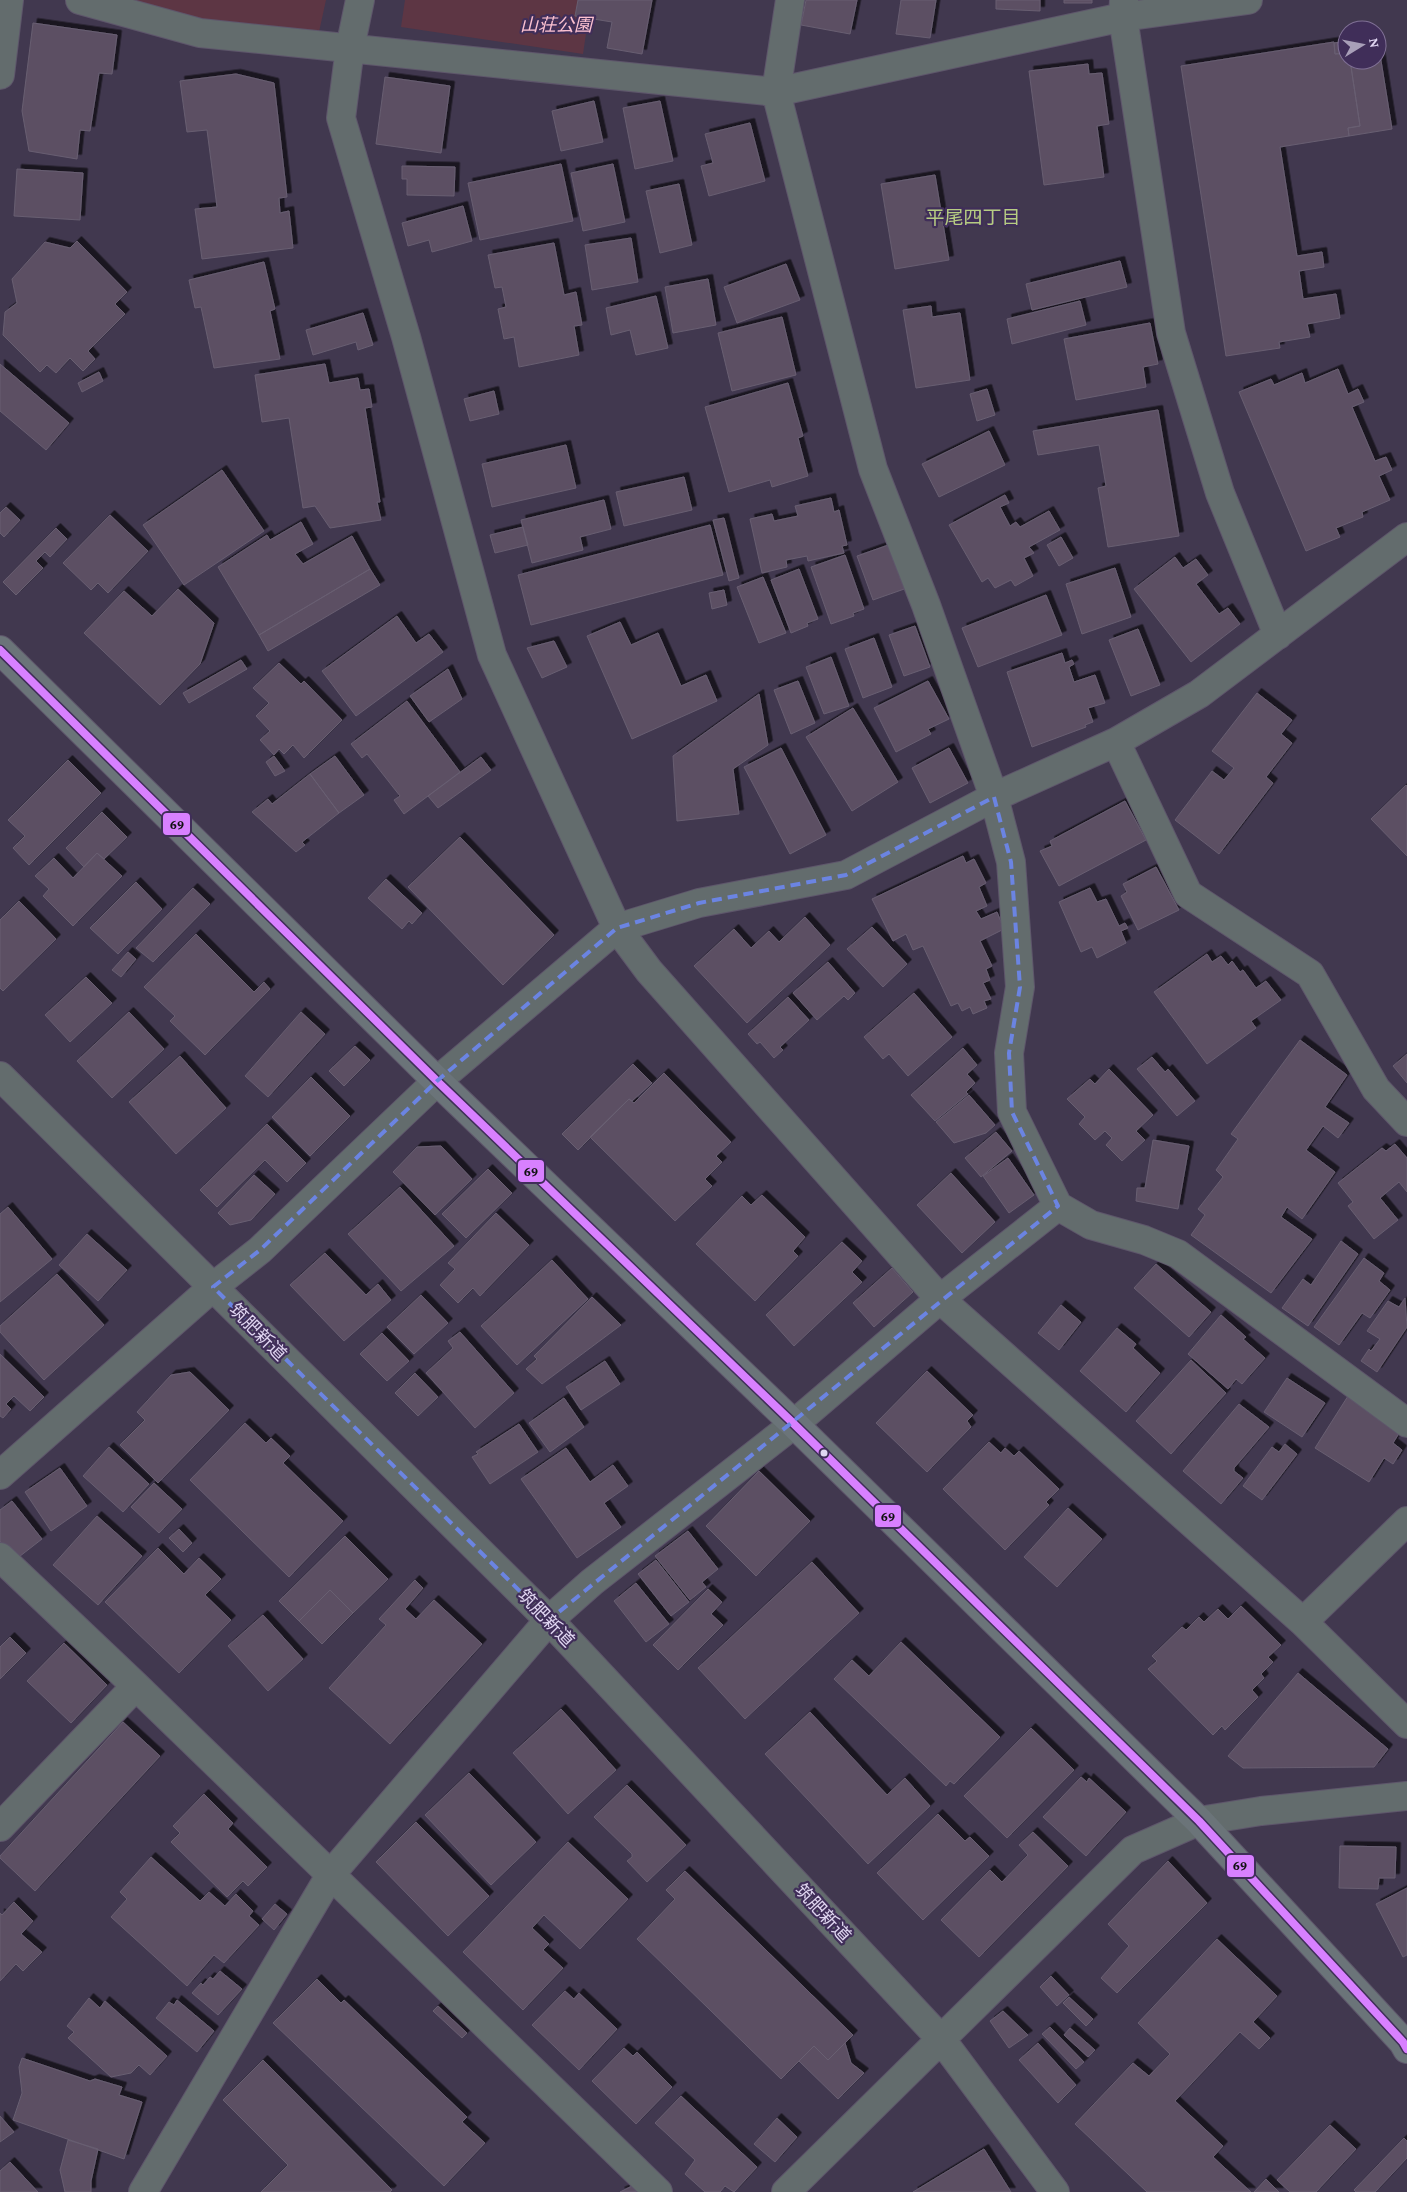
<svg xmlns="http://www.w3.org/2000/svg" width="1407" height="2192" font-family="'Crimson Pro','Noto Sans JP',serif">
	<defs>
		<filter id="shadow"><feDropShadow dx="4.5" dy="-4.5" stdDeviation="0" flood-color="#0009"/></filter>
	</defs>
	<rect width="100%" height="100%" fill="#41384f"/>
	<path fill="#5d3644" d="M110,0H326L319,32H217Z
		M405,0H591L583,54L401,27Z"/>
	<path fill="#5c5064" stroke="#685e71" filter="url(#shadow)" d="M578,0H652L642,54L607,48L612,22L575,16Z
		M806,0H857L850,34L801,25Z
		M901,0H936L930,38L896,34Z
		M996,0H1040V11L996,9Z
		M1064,0H1092V3H1064Z
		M33,23L117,35L112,74L99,73L90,131L80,130L77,159L29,151L22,111Z
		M1377,36L1392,129L1349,136L1348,128L1360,126L1350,60H1377Z
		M1347,41V53L1335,54L1334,43Z
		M1334,42L1335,54L1347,53V60H1350L1360,126L1348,128L1349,136L1280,147L1297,256L1322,252L1324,267L1299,271L1303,299L1336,294L1340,318L1307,324L1310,337L1279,342L1280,348L1226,356L1181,66Z
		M1088,64L1089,74L1102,73L1109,124L1097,126L1104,177L1044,185L1029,71Z
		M236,74L274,83L287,197L279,198L280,213L289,211L293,248L202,259L195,209L217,207L207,130L187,132L180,81Z
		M385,77L450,86L441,153L376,144Z
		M594,101L603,142L561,151L552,111Z
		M660,101L673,161L635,169L623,108Z
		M750,123L765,181L709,196L701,166L713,163L705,134Z
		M561,164L573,221L480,240L468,183Z
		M613,164L625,222L583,231L571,173Z
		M402,166L455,167L454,196L407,195V179H402Z
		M17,169L83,173L80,220L14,216Z
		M935,175L949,260L895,269L881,184Z
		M679,184L692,245L660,253L646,191Z
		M463,206L472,241L432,252L429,240L408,246L402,223Z
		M631,238L638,282L592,290L585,245Z
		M77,241L127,292L115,304L125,314L88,351L95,359L83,371L70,358L56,373L47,365L40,372L3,335L5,312L17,303L12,279L45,242L70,248Z
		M554,243L564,295L576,292L582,325L574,326L579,355L519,367L514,337L504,339L498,309L506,307L502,287L495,288L488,255Z
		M1120,261L1127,287L1032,310L1026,284Z
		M264,262L275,309L270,311L280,359L214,368L201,307L195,308L189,280Z
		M786,264L800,300L737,323L724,287Z
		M708,279L716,325L673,333L665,287Z
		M656,296L668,348L636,355L630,330L611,335L606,308Z
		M1080,301L1086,325L1012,344L1007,319Z
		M931,306L932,317L960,313L970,380L916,388L903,310Z
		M363,313L373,345L358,350L356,342L313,355L306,330Z
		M782,317L796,375L732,391L718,333Z
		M1150,323L1158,364L1143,367L1146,387L1076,400L1064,339Z
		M0,364L69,423L46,450L0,411Z
		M325,364L329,383L358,378L360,390L369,389L372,407L365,408L380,502H377L381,520L330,528L315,506L303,508L289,418L262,422L255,375Z
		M1338,369L1348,394L1358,389L1364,402L1352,407L1375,461L1386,457L1392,470L1379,476L1390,500L1362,512L1363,517L1336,528L1340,537L1306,551L1239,392L1271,379L1274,385L1302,373L1305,383Z
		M99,372L103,381L82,392L78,383Z
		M788,383L803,436L798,438L808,476L772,487L770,480L729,492L705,407Z
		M987,389L995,415L977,421L970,394Z
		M494,391L499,414L470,421L464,399Z
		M1158,410L1179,536L1108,547L1098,488L1106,486L1099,445L1038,455L1033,431Z
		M989,431L1005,465L939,497L922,464Z
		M566,445L576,488L492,507L482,464Z
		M222,470L264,531L184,585L143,525Z
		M684,477L692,510L624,526L616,492Z
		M1005,495L1009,503L1000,507L1010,526L1016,522L1020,527L1049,511L1060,530L1029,547L1034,553L1024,558L1033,576L1015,586L1011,580L995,588L988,578L982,582L949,525Z
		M831,498L834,512L839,510L847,545L842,546L844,553L808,561L807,556L786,560L787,567L762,573L750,519L772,514L774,521L798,516L795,506Z
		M604,500L611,529L580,537L583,550L532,563L521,520Z
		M6,507L20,520L4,537L0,533V513Z
		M110,515L148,551L108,593L98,583L91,590L63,563Z
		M724,518L739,578L729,581L713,520Z
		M301,522L313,544L295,554L303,564L352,536L370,569L259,635L218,567L267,535L270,540Z
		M710,525L723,575L531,625L518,575Z
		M523,527L528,545L495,553L490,535Z
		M56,528L67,539L50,557L45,552L36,561L43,568L16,595L3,582Z
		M1061,537L1073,558L1059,566L1047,545Z
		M894,543L910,587L873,600L857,556Z
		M845,555L864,609L853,613L854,616L831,624L811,567Z
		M1175,557L1183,568L1196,559L1208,575L1196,584L1219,614L1228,608L1240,624L1191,662L1134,589Z
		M1115,568L1131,617L1082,634L1066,584Z
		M370,569L380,585L268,651L259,635Z
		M799,569L818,619L807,623L808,626L791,633L771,580Z
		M763,577L786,633L759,643L737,587Z
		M178,589L214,623L200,664L160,705L84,633L124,591L152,616Z
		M724,590L727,605L712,609L709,593Z
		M1046,595L1062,635L978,667L962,628Z
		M397,616L416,643L429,634L443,652L356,716L322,671Z
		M620,622L631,645L658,633L681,686L706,675L717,701L632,739L587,636Z
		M915,626L930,667L904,676L889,635Z
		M1138,629L1160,685L1131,696L1109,640Z
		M874,638L892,687L863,698L845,649Z
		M554,641L567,667L542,678L527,648Z
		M1062,653L1065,663L1072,660L1074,664L1069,667L1074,682L1095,675L1105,703L1088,708L1093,722L1085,725L1086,727L1032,747L1007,672Z
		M831,657L849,706L824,714L806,667Z
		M241,660L247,669L189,703L183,693Z
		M279,663L301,684L304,681L342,720L304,758L293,745L284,754L279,749L274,755L260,740L270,731L256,716L269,703L253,688Z
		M448,669L462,699L429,722L410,696Z
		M798,681L815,723L791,734L774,690Z
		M928,681L949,719L928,729L931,734L896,752L874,708Z
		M1257,693L1292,720L1281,734L1292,743L1266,777L1273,783L1219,854L1175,820L1212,771L1224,780L1234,768L1212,751Z
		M759,694L768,745L733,769L739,814L677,821L673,756Z
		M407,701L460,772L404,814L394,800L400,796L367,754L362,758L351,744Z
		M853,708L898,782L852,811L806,737Z
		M781,748L826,835L790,854L744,767Z
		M949,748L968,783L930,803L912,768Z
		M274,756L285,771L275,776L266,762Z
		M335,756L364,795L339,813L310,774Z
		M481,757L491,770L438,808L428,796Z
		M68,760L101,793L29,865L13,848L25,836L8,820Z
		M310,774L339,813L302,842L305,845L296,852L252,812L268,799L272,804Z
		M1406,785L1407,786V856L1371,819Z
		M1125,801L1146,840L1059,886L1040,851L1052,846L1050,841Z
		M102,812L127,837L104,859L97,853L84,867L66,848Z
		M460,837L554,935L503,985L408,887Z
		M97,853L122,876L73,926L43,896L49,889L35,876L54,858L73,878Z
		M963,856L966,863L974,859L986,883L979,887L987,906L976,911L981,919L997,912L1004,929L980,941L992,966L986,969L990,980L983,983L991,999L984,1001L987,1008L973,1014L970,1007L962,1011L958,1003L951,1006L923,946L913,950L906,934L893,941L872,899Z
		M1156,867L1179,910L1138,930L1121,896L1127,892L1123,884Z
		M386,879L422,913L412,924L409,921L402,929L368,898Z
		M136,882L162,909L118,954L90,928Z
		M193,888L210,904L153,962L136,948Z
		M1090,888L1097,902L1106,899L1119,926L1125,923L1128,928L1121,931L1126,943L1097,958L1092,947L1081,952L1059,902Z
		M19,901L56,939L3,991L0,988V920Z
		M805,917L830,945L747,1023L694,966L734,929L751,948L769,931L779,942Z
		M872,927L907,964L883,987L847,949Z
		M196,934L254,992L264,982L270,989L205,1055L170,1021L175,1016L144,987Z
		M128,952L136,959L121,977L112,970Z
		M1207,954L1212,962L1221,956L1228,965L1232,961L1240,972L1243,970L1256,988L1266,981L1281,1000L1251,1021L1256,1028L1207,1064L1154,992Z
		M828,962L855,993L848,1000L844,996L817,1020L793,993Z
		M86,977L112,1003L70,1042L45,1015Z
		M914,993L952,1037L908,1076L889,1054L883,1059L864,1037Z
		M788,997L809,1020L780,1047L783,1050L774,1058L760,1042L757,1044L748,1034Z
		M129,1012L164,1049L112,1098L77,1061Z
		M301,1012L325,1034L268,1097L245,1076Z
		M1300,1040L1347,1075L1325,1107L1349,1123L1338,1138L1323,1126L1306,1150L1335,1172L1302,1219L1287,1207L1281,1217L1312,1239L1271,1293L1191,1235L1205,1215L1198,1209L1223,1177L1216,1170L1238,1139L1231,1134Z
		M355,1046L370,1060L344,1086L329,1071Z
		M963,1048L977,1065L967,1074L975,1083L966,1092L968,1094L935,1121L911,1095Z
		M1407,1054V1083L1393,1066Z
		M180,1056L226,1108L176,1154L129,1102Z
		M1152,1057L1165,1072L1168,1069L1195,1101L1177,1116L1137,1069Z
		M633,1064L652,1083L632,1101L629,1099L578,1150L562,1134Z
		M1109,1069L1153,1115L1136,1131L1145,1140L1122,1161L1106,1145L1112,1138L1105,1131L1095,1140L1079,1124L1085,1117L1067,1099L1090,1079L1095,1084Z
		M664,1073L731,1142L716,1156L722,1162L705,1179L712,1186L675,1221L590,1137L629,1099L634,1103Z
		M311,1077L350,1116L310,1156L272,1117Z
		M969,1095L995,1125L986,1133L954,1143L936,1122Z
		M267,1124L306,1163L287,1182L265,1160L217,1207L200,1190Z
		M996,1132L1012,1151L981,1177L965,1158Z
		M1153,1140L1189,1146L1178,1209L1136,1201L1137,1188H1145Z
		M1395,1144L1407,1158V1192L1399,1182L1380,1198L1398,1220L1374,1239L1348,1206L1353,1202L1338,1183L1382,1148L1386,1151Z
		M441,1146L472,1179L435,1215L393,1172L417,1147Z
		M1008,1158L1034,1195L1009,1213L983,1176Z
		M488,1169L512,1193L466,1238L442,1214Z
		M951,1173L995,1222L962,1253L917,1205Z
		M254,1175L275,1194L251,1220L230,1225L218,1213Z
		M400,1187L454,1246L401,1291L348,1234Z
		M762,1195L805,1237L793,1251L798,1256L755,1301L696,1244L742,1196L751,1205Z
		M8,1207L52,1259L0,1302V1214Z
		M496,1213L529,1245L480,1296L473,1288L458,1303L440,1285L455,1269L448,1263Z
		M87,1234L127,1270L98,1301L59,1265Z
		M1341,1241L1358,1254L1308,1326L1282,1308L1303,1279L1311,1285Z
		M842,1242L862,1261L852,1272L862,1282L794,1346L766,1315Z
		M325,1253L366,1295L378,1284L391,1300L344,1341L290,1285Z
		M1364,1258L1384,1273L1379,1281L1390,1290L1370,1318L1362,1313L1339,1345L1314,1327Z
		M552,1260L588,1299L517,1365L481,1326Z
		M1156,1264L1211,1312L1189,1337L1134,1288Z
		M892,1268L913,1292L874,1327L853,1303Z
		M57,1274L104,1325L44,1380L0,1332V1326Z
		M421,1295L448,1323L414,1354L387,1327Z
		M592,1297L621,1325L542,1384L526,1369L537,1359L534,1356Z
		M1405,1298L1407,1327L1377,1372L1361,1361L1369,1349L1371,1351L1380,1339L1367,1331L1388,1301L1399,1307Z
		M1061,1305L1081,1322L1059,1350L1038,1333Z
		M1221,1315L1246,1337L1243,1339L1265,1358L1242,1384L1236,1379L1228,1389L1188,1354Z
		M1117,1328L1136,1344L1133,1348L1160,1373L1126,1412L1080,1371Z
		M460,1332L514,1393L475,1428L426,1373L453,1348L448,1341Z
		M382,1333L409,1361L387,1381L360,1354Z
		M0,1354L44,1397L30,1411L14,1396L6,1404L11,1409L3,1418L0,1416Z
		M1191,1360L1226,1393L1171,1454L1136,1421Z
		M605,1361L620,1384L581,1410L566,1387Z
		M927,1371L973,1415L967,1421L971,1427L927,1472L876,1423Z
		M190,1372L229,1410L158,1483L120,1445L145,1420L137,1412L171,1375Z
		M415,1373L438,1397L418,1416L395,1393Z
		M1287,1378L1325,1403L1302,1437L1264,1412Z
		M1348,1396L1401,1430L1393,1443L1402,1450L1393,1464L1384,1458L1369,1482L1315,1448Z
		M564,1398L584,1427L550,1452L529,1423Z
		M1239,1404L1269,1427L1234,1468V1471L1243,1478L1221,1504L1183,1471Z
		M245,1423L266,1443L271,1438L290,1456L283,1463L343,1521L289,1577L190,1480Z
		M519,1424L538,1452L490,1484L472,1457L478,1454L476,1452Z
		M989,1442L1001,1453L1005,1448L1014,1456L1019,1451L1059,1489L1046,1502L1049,1505L1005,1550L943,1489Z
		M1285,1444L1297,1454L1262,1500L1243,1486L1272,1447L1279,1452Z
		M109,1447L149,1484L123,1512L83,1476Z
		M566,1448L590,1482L613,1465L628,1486L604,1503L621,1527L577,1558L521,1479Z
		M60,1468L87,1506L51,1531L25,1492Z
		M759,1471L810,1521L756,1576L706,1526Z
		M154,1483L182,1509L159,1533L131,1507Z
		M12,1501L42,1539L15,1560L0,1541V1510Z
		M1068,1508L1102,1539L1057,1587L1024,1557Z
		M97,1516L142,1556L98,1605L53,1565Z
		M179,1529L192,1543L183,1552L169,1538Z
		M688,1531L718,1569L702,1582L706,1587L690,1600L655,1556Z
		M345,1536L388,1579L353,1613L330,1590L299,1621L279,1601Z
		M158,1548L184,1574L199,1558L221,1579L205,1595L231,1620L179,1673L105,1602Z
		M656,1560L689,1602L671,1616L638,1574Z
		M812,1562L859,1613L745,1719L698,1668Z
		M415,1580L423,1588L405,1609L416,1619L434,1600L482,1644L390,1744L329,1688L386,1625L379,1619Z
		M636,1583L669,1624L646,1642L614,1601Z
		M708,1589L722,1602L711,1614L723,1625L678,1670L653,1645Z
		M330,1590L353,1613L322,1644L299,1621Z
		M1241,1606L1281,1645L1268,1657L1273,1662L1261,1674L1264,1678L1252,1690L1258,1697L1225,1730L1222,1726L1213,1735L1148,1669L1157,1661L1152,1656L1182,1627L1186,1630L1199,1617L1204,1622L1218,1609L1228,1619Z
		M263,1615L303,1659L268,1691L228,1646Z
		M10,1637L26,1653L0,1679V1647Z
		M901,1642L1000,1737L954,1784L950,1781L946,1786L834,1679L852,1660L869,1676Z
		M64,1643L107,1685L71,1723L27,1681Z
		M1298,1673L1388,1749L1374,1767L1243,1768L1228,1756Z
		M561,1709L616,1770L568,1814L513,1753Z
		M810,1712L887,1795L905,1778L930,1806L868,1864L765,1754Z
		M123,1722L160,1756L35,1891L0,1858V1856Z
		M1031,1728L1074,1770L1007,1838L964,1796Z
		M469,1773L536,1842L491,1885L425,1815Z
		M1081,1777L1087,1782L1089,1778L1126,1812L1086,1856L1043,1817Z
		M627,1785L686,1845L647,1882L627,1861L632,1857V1854L594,1817Z
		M204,1794L233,1823L228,1829L267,1867L248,1886L243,1881L227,1897L171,1842L180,1833L173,1826Z
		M938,1814L965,1841L970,1837L989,1856L923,1920L877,1873Z
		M416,1822L489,1896L448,1936L376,1862Z
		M1033,1832L1068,1866L979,1957L941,1920L990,1870L1002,1882L1028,1855L1019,1845Z
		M568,1842L628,1899L580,1949L544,1915L532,1928L549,1944L543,1950L563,1968L523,2010L463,1952Z
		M1340,1846L1396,1847L1395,1878H1379L1378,1889L1339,1888Z
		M151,1857L200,1901L209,1892L225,1906L236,1894L253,1911L249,1916L259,1925L224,1963L214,1955L187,1986L111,1917L127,1899L120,1892Z
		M1168,1861L1207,1903L1117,1993L1101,1978L1129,1946L1108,1924Z
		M685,1871L853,2035L828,2060L814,2046L781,2079L637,1939L675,1899L666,1890Z
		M1407,1888V1955L1403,1957L1376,1904Z
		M14,1902L33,1921L21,1934L42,1952L23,1971L16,1964L0,1981V1913L2,1915Z
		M275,1904L287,1914L274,1930L262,1919Z
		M1217,1939L1277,1996L1253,2022L1270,2038L1259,2049L1240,2032L1175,2101L1223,2146L1213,2157L1251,2192H1147L1075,2124L1133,2063L1149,2076L1170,2054L1138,2023Z
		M220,1971L242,1989L218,2015L192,1993L201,1983L203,1985L210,1977L213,1979Z
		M1051,1976L1069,1995L1057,2006L1040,1987Z
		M317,1979L341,2003L344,2000L467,2117L462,2122L485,2143L444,2186L273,2023Z
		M565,1991L574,1999L579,1993L617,2029L579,2070L532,2025Z
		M1069,1997L1093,2019L1086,2026L1063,2003Z
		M89,1998L100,2008L105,2001L167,2056L150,2075L139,2065L131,2073L111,2077L68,2038L74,2032L67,2026Z
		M177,2000L214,2031L197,2052L156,2018L169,2002L174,2005Z
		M438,2006L467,2033L462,2038L433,2011Z
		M1003,2011L1028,2035L1009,2048L990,2021Z
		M1050,2027L1084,2062L1076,2069L1042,2034Z
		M1070,2028L1095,2050L1088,2057L1064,2035Z
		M845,2043L851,2063L864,2073L838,2099L799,2061L814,2046L828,2060Z
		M1038,2043L1076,2085L1058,2103L1019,2060Z
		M624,2048L633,2056L637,2052L672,2087L636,2124L592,2081Z
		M22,2058L90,2081L95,2079L122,2087L119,2095L142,2102L124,2159L13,2120L22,2093L19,2067Z
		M263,2060L392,2190L390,2192H261L288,2165L223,2100Z
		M681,2096L757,2167L734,2192L725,2186L720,2192H705L685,2174L695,2160L655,2123Z
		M0,2116L14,2132L0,2142Z
		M777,2118L797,2137L775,2162L754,2144Z
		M1330,2125L1356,2149L1316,2192H1290L1277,2180Z
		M1404,2138L1407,2141V2158L1375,2192H1356L1354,2190Z
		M68,2140L98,2149L91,2181V2192H65L60,2170Z
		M984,2149L1011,2192H913Z
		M10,2162L38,2192H0V2171Z
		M1266,2179L1279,2192H1254Z
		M634,2185L638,2192H620Z"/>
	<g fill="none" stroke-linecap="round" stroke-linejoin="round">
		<defs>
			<path id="minor" d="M80,0L200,33L776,92L1123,17L1248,0
				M360,0L350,48L341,118L406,337L492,655L617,928L649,971L940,1299L1303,1622L1407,1724
				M790,0L776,92L873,469L926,605L994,797L1011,862L1020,987L1009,1053L1012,1112L1058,1206L1091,1225L1144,1240L1178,1254L1407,1423
				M1124,0L1123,17L1171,333L1220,493L1278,635
				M0,75L9,0
				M1116,742L1188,894L1310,974L1376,1089L1407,1122
				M0,1076L549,1620L941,2039L1055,2192
				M0,1475L213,1287L260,1250L437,1081L617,928L699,903L846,875L994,797L1116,742L1199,694L1407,537
				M0,1557L136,1686L658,2192
				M1303,1622L1407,1521
				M0,1827L136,1686
				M143,2192L331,1874L549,1620L592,1582L794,1424L940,1299L1058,1206
				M786,2192L1133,1850L1199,1821L1261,1811L1407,1796"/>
			<path id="major" d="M0,650L437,1081L794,1424L1199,1821L1403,2042L1407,2049"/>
		</defs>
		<use href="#minor" stroke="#5e566b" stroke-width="30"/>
		<use href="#major" stroke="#5e566b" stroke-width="30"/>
		<use href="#minor" stroke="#636c6d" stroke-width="28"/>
		<use href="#major" stroke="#6b7479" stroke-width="28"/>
		<defs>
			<path id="bus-1" d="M0,650L437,1081L794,1424L1199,1821L1403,2042L1407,2049"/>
		</defs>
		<use href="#bus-1" stroke="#402e59" stroke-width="11"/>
		<use href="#bus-1" stroke="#d880ff" stroke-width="8"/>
	</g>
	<path fill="none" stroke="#6b84e2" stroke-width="4" stroke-dasharray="10 6" stroke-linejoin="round" d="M994,797L1011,862L1020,987L1009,1053L1012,1112L1058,1206L549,1620L213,1287L260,1250L437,1081L617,928L699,903L846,875Z"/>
	<circle fill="#e0d6f1" stroke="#402e59" stroke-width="2" cx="824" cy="1453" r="4.5"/>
	<g text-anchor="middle" stroke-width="4.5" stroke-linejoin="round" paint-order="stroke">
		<g font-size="18" font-style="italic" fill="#fbc1d0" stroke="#402e59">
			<text x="556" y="31">山荘公園</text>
		</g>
		<g font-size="18" fill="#e0d6f1" stroke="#402e59">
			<text transform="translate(258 1332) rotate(45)" y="6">筑肥新道</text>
			<text transform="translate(546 1618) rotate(46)" y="6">筑肥新道</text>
			<text transform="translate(823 1913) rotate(47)" y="6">筑肥新道</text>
		</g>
		<g font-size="19" fill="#b6cc82" stroke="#402e59">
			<text x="973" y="224">平尾四丁目</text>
		</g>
	</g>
	<g stroke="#402e59" stroke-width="2">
		<rect x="162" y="812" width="29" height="24" rx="5" fill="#d880ff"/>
		<rect x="517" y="1159" width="28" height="24" rx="5" fill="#d880ff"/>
		<rect x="874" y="1504" width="28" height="24" rx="5" fill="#d880ff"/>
		<rect x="1226" y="1854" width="29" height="24" rx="5" fill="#d880ff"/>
	</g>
	<g font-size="14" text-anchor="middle" font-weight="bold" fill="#111">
		<text x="177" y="829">69</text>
		<text x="531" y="1176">69</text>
		<text x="888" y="1521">69</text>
		<text x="1240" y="1870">69</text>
	</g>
	<g transform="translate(1362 45) rotate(80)"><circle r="24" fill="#402e59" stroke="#807196"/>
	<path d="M0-4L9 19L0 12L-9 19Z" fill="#a89fb8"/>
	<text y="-8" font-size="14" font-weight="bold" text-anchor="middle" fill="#e0d6f1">N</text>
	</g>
</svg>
